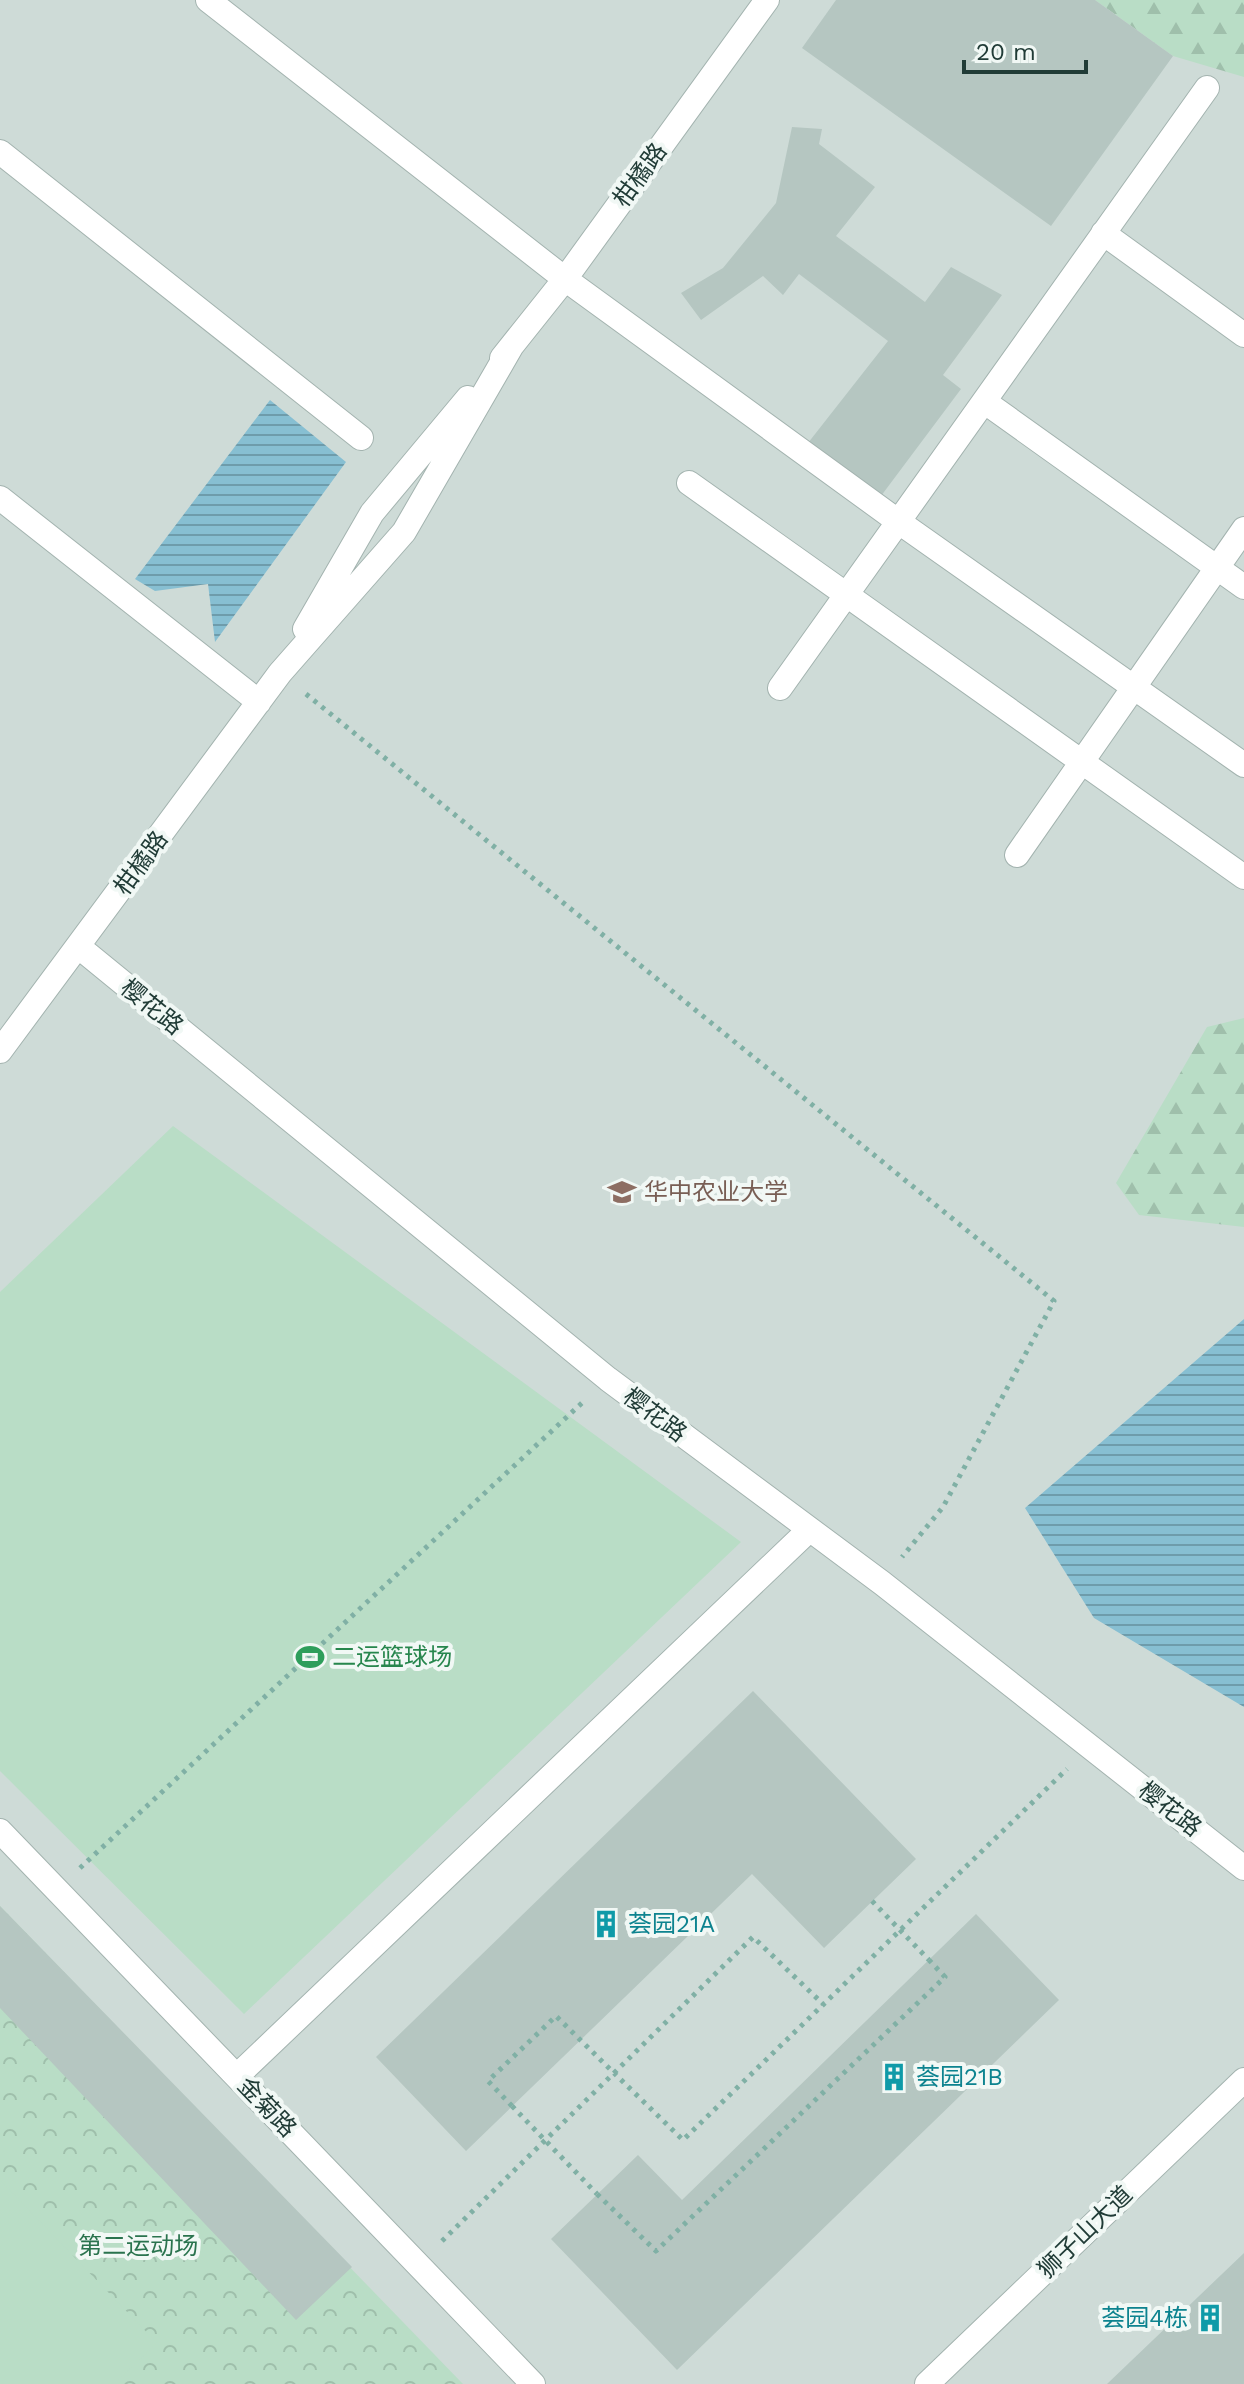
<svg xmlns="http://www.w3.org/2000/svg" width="1244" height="2384" font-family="'Work Sans','Noto Sans SC',sans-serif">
	<defs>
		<pattern id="forest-firs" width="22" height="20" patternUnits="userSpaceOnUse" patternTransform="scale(2)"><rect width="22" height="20" fill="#b9ddc6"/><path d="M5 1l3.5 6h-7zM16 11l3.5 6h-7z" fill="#9fbfab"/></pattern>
		<pattern id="park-crowns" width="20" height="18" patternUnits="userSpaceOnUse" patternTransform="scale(2)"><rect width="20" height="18" fill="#b9ddc6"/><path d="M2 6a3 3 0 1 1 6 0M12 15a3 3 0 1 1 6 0" fill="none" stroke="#9fbfab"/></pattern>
		<pattern id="water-rules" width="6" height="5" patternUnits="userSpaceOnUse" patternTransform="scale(2)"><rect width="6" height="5" fill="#87bfd2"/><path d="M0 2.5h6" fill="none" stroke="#6e9cab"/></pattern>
	</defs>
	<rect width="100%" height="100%" fill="#e0ebe7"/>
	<path fill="#cedbd7" d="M0,0H1244V2384H0Z"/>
	<path fill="url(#forest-firs)" d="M1095,0H1244V77L1173,56Z
		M1244,1018V1227L1139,1215L1116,1183L1207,1027Z"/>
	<path fill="url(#park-crowns)" d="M0,1906L463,2384H0Z"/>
	<path fill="#b9ddc6" d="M173,1126L741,1542L244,2014L0,1771V1292Z
		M0,2180L157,2343L114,2384H0Z"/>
	<path fill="url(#water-rules)" d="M270,400L346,462L215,642L208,584L155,591L135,579Z
		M1244,1319V1707L1094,1618L1025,1508Z"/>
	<path fill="#b5c6c1" d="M836,0H1095L1173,56L1051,226L802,48Z
		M792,127L822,129L819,144L875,187L836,236L925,302L951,267L1002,295L943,375L961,389L881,496L808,443L888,341L799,274L783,295L763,276L701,320L681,293L723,268L776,203Z
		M753,1691L916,1859L824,1948L752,1874L466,2151L376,2057Z
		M0,1906L352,2267L296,2320L0,2008Z
		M976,1914L1059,2000L677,2370L551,2239L638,2155L682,2200Z
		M1244,2253V2384H1107Z"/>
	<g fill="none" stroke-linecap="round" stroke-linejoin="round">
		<defs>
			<path id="minor" d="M208,0L565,279L899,522L1244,765
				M0,152L361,438
				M1103,233L1244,335
				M502,358L565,279L767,0
				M985,402L1244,587
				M689,483L1244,877
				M0,498L259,702
				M305,629L372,513L468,398
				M780,688L1207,88
				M1017,855L1244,529
				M79,947L608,1379L882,1583L1244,1868
				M0,1051L280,673L404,532L511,347
				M0,1831L533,2384
				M237,2076L809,1530
				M927,2384L1244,2080"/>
		</defs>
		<use href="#minor" stroke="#a3b3af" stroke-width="26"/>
		<path stroke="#80b0a5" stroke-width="5" stroke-dasharray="4 6" stroke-linecap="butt" d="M306,694L1054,1301L943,1507L902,1557
			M80,1868L583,1402
			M512,2106L488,2081L556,2016L614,2073L753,1937L823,2004
			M597,2194L656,2251L945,1977L929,1960
			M442,2241L614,2073L683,2140L1067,1769"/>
		<use href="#minor" stroke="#fff" stroke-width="24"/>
		<path stroke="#80b0a5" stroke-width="5" stroke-dasharray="4 6" stroke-linecap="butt" d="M872,1901L929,1960
			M512,2106L597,2194"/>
	</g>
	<defs>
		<symbol id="university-bare" viewBox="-9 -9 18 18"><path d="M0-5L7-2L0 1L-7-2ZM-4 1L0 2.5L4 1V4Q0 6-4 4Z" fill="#8d6e63" stroke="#f1f8f5" stroke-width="2.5" paint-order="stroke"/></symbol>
		<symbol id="stadium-bare" viewBox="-9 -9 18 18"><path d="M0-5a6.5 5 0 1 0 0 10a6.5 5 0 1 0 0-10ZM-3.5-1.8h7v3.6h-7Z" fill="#2e9e5b" stroke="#f1f8f5" stroke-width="2.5" paint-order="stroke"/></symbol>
		<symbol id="building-bare" viewBox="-9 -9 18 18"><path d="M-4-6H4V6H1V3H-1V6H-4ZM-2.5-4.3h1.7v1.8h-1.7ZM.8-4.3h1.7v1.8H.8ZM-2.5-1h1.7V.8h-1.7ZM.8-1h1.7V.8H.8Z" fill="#0f9aa8" stroke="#f1f8f5" stroke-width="2.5" paint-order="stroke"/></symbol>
	</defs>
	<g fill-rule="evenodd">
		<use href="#university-bare" x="602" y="1172" width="40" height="40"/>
		<use href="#stadium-bare" x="290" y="1637" width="40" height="40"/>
		<use href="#building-bare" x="586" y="1904" width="40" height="40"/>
		<use href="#building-bare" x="874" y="2057" width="40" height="40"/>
		<use href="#building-bare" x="1190" y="2298" width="40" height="40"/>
	</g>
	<g text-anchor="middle" stroke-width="8" stroke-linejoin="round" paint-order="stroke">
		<g font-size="24" fill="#213c37" stroke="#f1f8f5">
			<text transform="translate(640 175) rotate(-54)" y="8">柑橘路</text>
			<text transform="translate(141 863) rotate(-54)" y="8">柑橘路</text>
			<text transform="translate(152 1007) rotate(39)" y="8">樱花路</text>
			<text transform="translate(655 1415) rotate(37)" y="8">樱花路</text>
			<text transform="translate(1170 1809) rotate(38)" y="8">樱花路</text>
			<text transform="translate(267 2107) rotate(46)" y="8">金菊路</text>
			<text transform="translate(1085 2232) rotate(-44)" y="8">狮子山大道</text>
		</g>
		<g font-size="24" fill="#785e54" stroke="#f1f8f5" text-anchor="start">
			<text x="644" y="1200">华中农业大学</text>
		</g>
		<g font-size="24" fill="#27864d" stroke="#f1f8f5" text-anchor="start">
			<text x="332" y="1665">二运篮球场</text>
		</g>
		<g font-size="24" fill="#0d838f" stroke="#f1f8f5" text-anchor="start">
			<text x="628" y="1932">荟园21A</text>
			<text x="916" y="2085">荟园21B</text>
			<text x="1188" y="2326" text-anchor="end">荟园4栋</text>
		</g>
		<g font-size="24" fill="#2a734e" stroke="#f1f8f5">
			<text x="138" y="2254">第二运动场</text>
		</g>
	</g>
	<path d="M964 60v12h122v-12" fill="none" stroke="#213c37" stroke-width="4"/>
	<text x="976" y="60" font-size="24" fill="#213c37" stroke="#f1f8f5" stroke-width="6" paint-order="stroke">20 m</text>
</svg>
